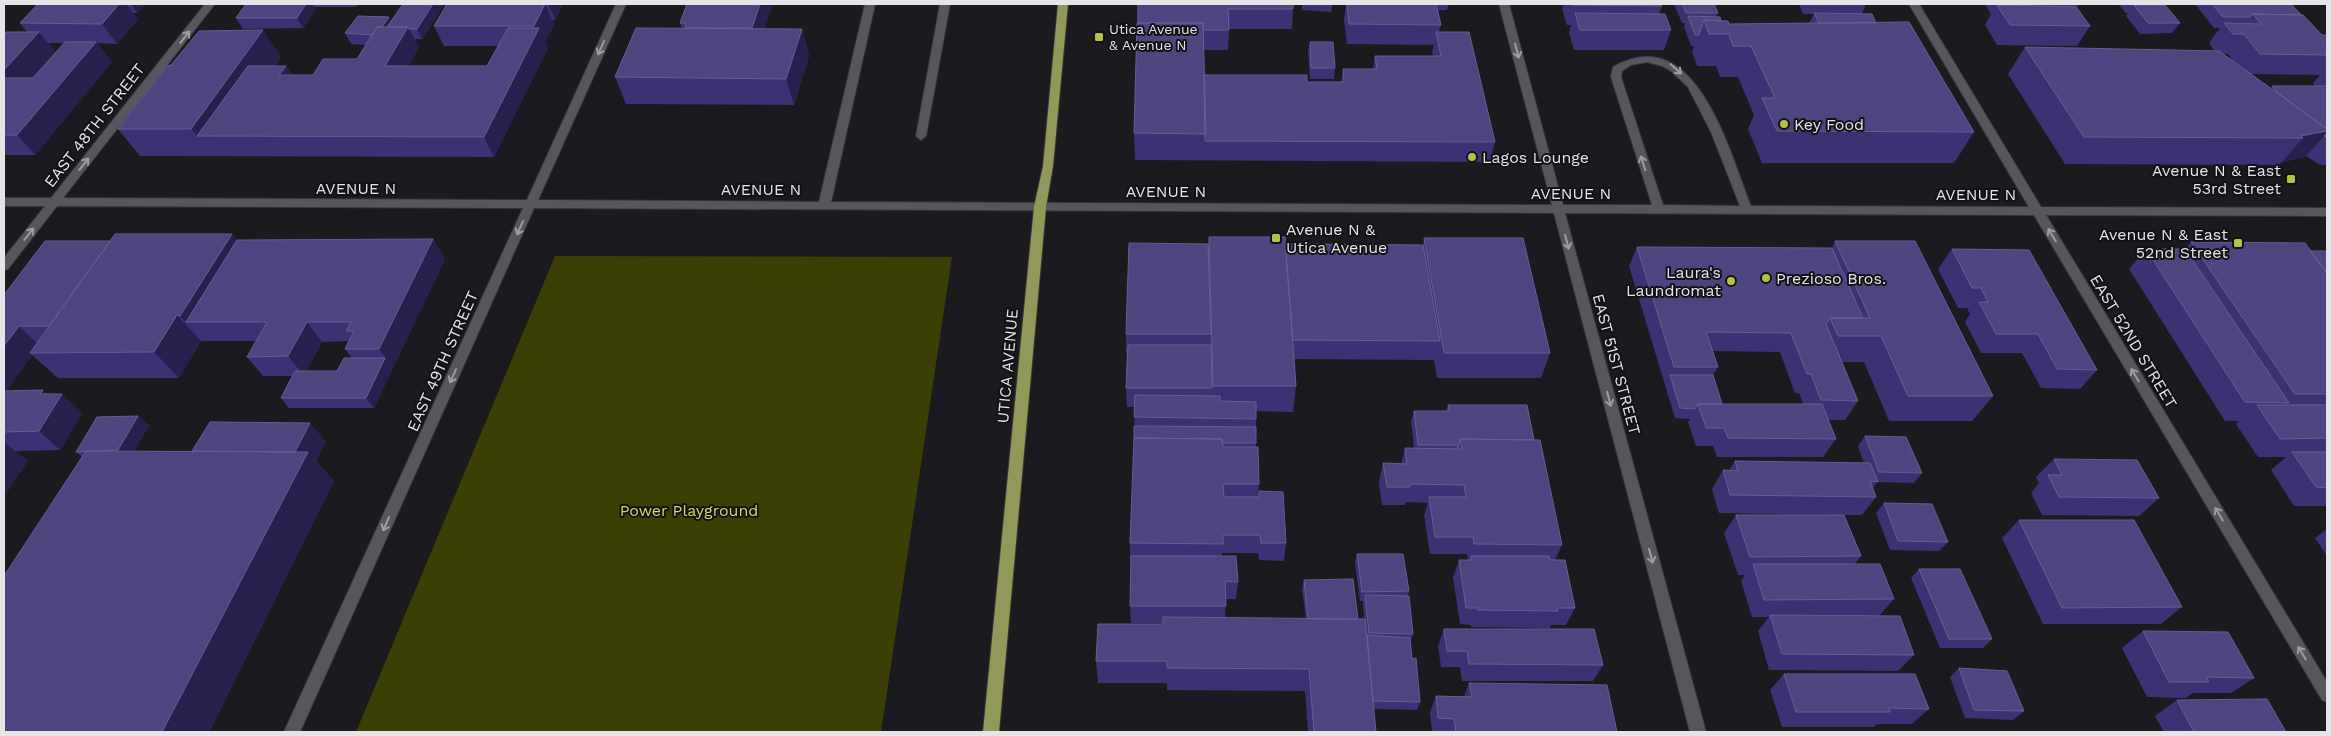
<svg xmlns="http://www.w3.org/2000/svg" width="2331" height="736" font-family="'Work Sans',sans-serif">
	<rect width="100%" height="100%" fill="#1b1b1f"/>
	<path fill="#3b3f03" d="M555,256L952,257L881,732H356Z"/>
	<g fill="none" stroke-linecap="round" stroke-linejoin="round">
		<defs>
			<path id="minor" d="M205,4H215L63,198L527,200L616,4H626L538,200L819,202L865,4H875L831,202L1552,205L1499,4H1509L1563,205H1652L1611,77L1613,67C1696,19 1729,151 1751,206L2029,207L1909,4H1919L2041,207L2327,208V216L2046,215L2327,682V702L2322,700L2034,215L1565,213L1706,732H1690L1554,213L534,208L300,732H284L523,208L57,206L8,269L4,270V258L45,206H4V198H51ZM1647,62L1662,66L1671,71L1688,87L1711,132L1740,206L1663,205L1621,77L1622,71L1631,65Z
				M940,4H950L926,136L921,140L916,136Z"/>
			<path id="major" d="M1058,4H1068L1053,166L1046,207L999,732H983L1034,207L1043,166Z"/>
		</defs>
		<use href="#minor" stroke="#37373a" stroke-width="2"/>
		<use href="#major" stroke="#37373a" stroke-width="2"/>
		<use href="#minor" fill="#56575c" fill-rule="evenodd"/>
		<use href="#major" fill="#919859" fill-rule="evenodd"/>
	</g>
	<path fill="#3b3273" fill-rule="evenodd" d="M38,4H152L151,5H144L137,13H133L138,19L117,44L97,43L112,62L35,155H4V34L27,32L20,23ZM48,43H64L33,78H32L55,52Z
		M246,4H358L356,7H314L316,9L303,28L243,29L236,18Z
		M447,4H563L555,20H552L554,24L545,42L548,48L494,157L140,156L118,129L281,57L275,66H286L292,75H313L357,59L366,45L351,44L345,33L391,21L444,5L422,39H415L419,47L408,66H487L498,46H444L434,26Z
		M687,4H773L764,29H802L809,56L794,105L626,104L615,77L682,28L680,23Z
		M1138,4L1293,9L1292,29H1229L1228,50H1204V75L1307,82H1341L1343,69H1373L1375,56H1433L1432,52L1434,45L1347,44L1344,20L1346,4H1449L1447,10H1438L1441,25L1439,32L1495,142L1490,162L1135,160L1134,133Z
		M1299,4H1332L1331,12L1302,10V5H1299Z
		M1564,4H1661L1662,6L1659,14L1671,30L1664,50H1574L1569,33L1571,25H1567L1562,9Z
		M1674,4H1714L1718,13L1716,16L1721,21L1729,24L1809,23L1814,14H1803L1799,4H1866L1862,14L1876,23L1974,132L1954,163H1762L1748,129L1754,115L1738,77H1720L1716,66H1697L1692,52L1694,46H1691L1684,27L1685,23H1682Z
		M1985,4H2079L2077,7L2090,26L2077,46L1997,45L1985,25L1991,14Z
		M2118,4H2161L2160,5L2180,23L2172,33L2140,34L2126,16L2128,13H2126Z
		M2195,4H2291L2322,35H2327V165H2320L2306,156L2305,157L2282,162L2279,165L2065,164L2008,74L2025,47L2214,51L2209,43L2220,28H2214ZM2224,54H2228L2234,62ZM2251,74L2320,75L2313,83L2315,86H2272L2271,88Z
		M1310,42L1335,68L1334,79H1310L1308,52Z
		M1209,237L1285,244L1423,245L1424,238L1550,353L1541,378H1437L1434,360L1294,359L1296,386L1293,412L1256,411V447L1259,484L1258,497L1259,491L1286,543L1284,561L1259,560L1258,553H1222V556L1238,582L1236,599H1226L1225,618L1306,619L1302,589L1304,580L1358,619H1364L1363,604V601H1360L1355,563L1357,554L1409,591L1408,596L1413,634L1410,643L1412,659L1420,702L1417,710L1374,709L1376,732H1308L1305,691L1167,690V683H1098L1096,661L1163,624V623H1131L1130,606L1131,561H1130V543L1134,438L1135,407H1127L1126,388L1127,353H1126V334L1208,244Z
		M433,239L445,259L374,408H289L281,398L292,376H263L247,357L256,341H201L179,378H58L32,355L6,391L48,394H62L82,413L60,450L15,451L28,461L4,496V295L237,240ZM349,341L345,349L352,358L337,371H306L322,342Z
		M1835,241L1993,396L1972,421H1889L1864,362H1842L1858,401L1845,420H1828L1836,439L1823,457H1717L1713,446H1696L1688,422L1690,419L1675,418L1629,266L1637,247L1832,248ZM1713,351L1780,352L1795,393H1799L1803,404H1722L1713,375L1718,367Z
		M2191,242L2310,251H2327V506H2294L2271,470L2286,457H2258L2236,424L2239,421H2225L2129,269L2146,249H2185Z
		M1952,249L2097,370L2080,389L2041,388L2022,353H1981L1965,322L1970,314L1967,308H1958L1938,269Z
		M1448,405L1534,440L1562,545L1555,560L1575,608L1566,625H1551L1550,628L1471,627V625L1460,624L1453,577L1459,560H1468L1467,554H1430L1424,515L1428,503L1406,502L1405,505H1382L1379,482L1383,463L1401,464L1405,448H1414L1411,421L1414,411H1446Z
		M138,416L149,426L134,451H192L326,441L316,461L334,481L209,732H4L82,457L76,452Z
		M1865,436L1922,473L1914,483L1877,482L1873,488L1876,497L1862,515H1844L1861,556L1855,564L1894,599L1879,616L1914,655L1898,671L1769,670L1758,631L1769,617H1752L1741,581L1745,575H1738L1724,533L1736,515H1840L1719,513L1712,489L1723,470H1729L1735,461L1864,463L1858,446Z
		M2054,459L2159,498L2139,516L2042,515L2031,493L2039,483L2036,477Z
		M1884,503L1948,542L1939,551L1890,550L1876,513Z
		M2019,520L2182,607L2161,624H2043L2002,538Z
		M2327,529V556L2315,538Z
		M1919,569L1992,639L1983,648H1940L1911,578Z
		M1444,629L1603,665L1593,681H1462L1460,667H1441L1438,646Z
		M2143,631L2254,678L2231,693H2193L2186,698L2147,697L2122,648Z
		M1959,668L2024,711L2013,720L1965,718L1950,677Z
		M1784,674L1929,709L1912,724H1877L1874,727H1782L1770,690Z
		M1469,683L1617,732H1432L1430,712L1436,696L1464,697Z
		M2177,700L2286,732H2164L2155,716Z"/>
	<path fill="#26204c" d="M119,4H126L138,19L117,44L102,24Z
		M131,4H143L144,5L137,13Z
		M306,4H312L316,9L303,28L297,18Z
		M433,4H444V5L422,39L417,29Z
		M545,4L554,24L545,42L548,48L494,157L484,137L537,33L534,26Z
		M548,4H563L555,20Z
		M760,4H773L758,48L752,28Z
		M389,17L395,28L376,35Z
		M408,27L419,47L396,86L385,66Z
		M802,29L809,56L794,105L786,79Z
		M263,30L281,57L226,136H197L191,129Z
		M39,32L55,52L14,98L4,86V70Z
		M96,42L112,62L35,155L17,135Z
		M286,66L299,86L279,75Z
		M2327,131V133L2305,157L2282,162L2303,138L2301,136Z
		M232,234L253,260L186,322L180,316Z
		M433,239L445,259L393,368L379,349Z
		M177,315L201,341L179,378L154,352Z
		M307,322L322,342L304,376L288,356Z
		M19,326L39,345L30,353L32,355L4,395V346Z
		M385,358L393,368L374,408L366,398Z
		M43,390L57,402L62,394L82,413L60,450L39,431L40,394Z
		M138,416L149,426L129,460L118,450Z
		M310,423L326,441L316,461L334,481L209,732H162L289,463Z
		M5,443L28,461L4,496V445Z"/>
	<path fill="#4d457f" stroke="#655e90" d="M38,4H119L102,24L20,23Z
		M246,4H306L297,18H236Z
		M403,4H433L417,29H409L408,27H387Z
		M447,4H545L534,26H434Z
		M687,4H760L752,28H685L686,23H680Z
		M1138,4H1293V9H1228L1229,30H1203V23H1138Z
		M1347,4H1436L1441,25L1349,24Z
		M1573,4H1661L1662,6L1573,5Z
		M1682,4H1714L1718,13H1686Z
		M2212,4H2291L2301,15L2253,14L2250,17H2223Z
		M1997,5L2076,7L2090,26L2010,25Z
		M2134,5H2165L2180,23H2148Z
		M1575,13L1665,14L1671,30H1580Z
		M1814,13L1872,14L1876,23H1819Z
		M2253,14L2303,15L2322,35H2327V55L2260,54L2244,34H2233L2224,23L2261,24Z
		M358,16L389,17L382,27H377L372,35L345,33Z
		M1688,16L1720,17L1721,21L1704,20L1699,35H1695Z
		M1704,20L1728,21L1729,24L1909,22L1974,132L1777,131L1762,98H1775L1751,46H1733L1729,34H1709Z
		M1137,23H1203L1206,134L1134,133Z
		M377,27H408L385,66H487L508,28H539L484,137L197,136L248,66H286L279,75H313L323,59H357Z
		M636,28L802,29L786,79L615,77Z
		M263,30L191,129H118L167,66L171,65L199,31Z
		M6,32H39L4,70V34Z
		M1436,32H1469L1495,142L1205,141L1204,75H1307V82H1344L1343,69H1377L1375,56H1441Z
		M65,42H96L17,135H4V78H33Z
		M1310,42H1333L1335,68H1311Z
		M2025,47L2219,51L2327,129V131L2301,136L2303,138L2084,137Z
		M2272,86H2327V129L2279,94Z
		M2327,133V138L2324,136Z
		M115,234H232L180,316L177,315L154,352L30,353Z
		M1209,237H1285L1296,386H1213Z
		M1424,238H1523L1550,353H1444Z
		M433,239L379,349H345L354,331H346L351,322H307L288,356L247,357L267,322H186L237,240Z
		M45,241H110L49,326H19L4,346V295Z
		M1835,241H1915L1993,396H1908L1881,336H1838L1830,318H1870Z
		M2191,242L2305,243L2327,273V394H2295Z
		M1129,243L1208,244L1211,334H1126Z
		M1285,244L1423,245L1440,341L1293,340Z
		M1637,247L1832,248L1863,318H1830L1826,324L1858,401L1821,400L1811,374H1807L1791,333L1706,332L1718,367H1674Z
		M1952,249L2029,250L2097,370L2057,369L2038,334H1996L1979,302H1988L1981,288H1972Z
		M2146,249H2185L2289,403L2245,402Z
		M2310,251H2327V273Z
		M1128,345H1211L1212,388H1126Z
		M344,358H385L366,398H281L295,371H337Z
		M1670,375H1713L1722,404H1698L1695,409L1680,408Z
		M43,390L40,394H62L39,431L4,432V391Z
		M1135,395L1220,396V401L1256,402V419L1134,417Z
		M1698,404H1822L1836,439L1728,438L1724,428H1706Z
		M1448,405H1527L1534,440L1460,439L1458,448L1457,445H1418L1414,411H1449Z
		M2257,405H2327V438L2280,439Z
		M138,416L118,450L76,452L97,417Z
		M210,422L310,423L295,452L192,451Z
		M1134,426L1256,427V443H1222V439L1134,438Z
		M1865,436L1906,437L1922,473L1879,472Z
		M1134,438L1222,439L1223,447H1258L1259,484H1223L1224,497H1259V491L1283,492L1286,543H1261L1260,535H1223V544L1130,543Z
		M1460,439L1540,440L1562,545L1474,544L1473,537H1435L1429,497H1466L1464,485L1410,484V487H1387L1383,463L1407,464L1405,448L1462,449Z
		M86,451L308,452L162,732H4V576Z
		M2292,452H2327V488L2316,487Z
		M2054,459L2137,460L2159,498L2059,497L2048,475H2062Z
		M1735,461L1870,463L1878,482L1870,481L1876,497L1730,495L1723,470L1738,471Z
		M1884,503L1932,504L1948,542L1898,541Z
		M1736,515H1844L1861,556L1750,557Z
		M2019,520H2134L2182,607L2062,608Z
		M1357,554H1403L1409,591L1362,592Z
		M1131,556H1236L1238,582L1225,581L1226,606H1130Z
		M1471,556H1549L1550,560H1565L1575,608H1557L1558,611L1478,610L1477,608H1466L1459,560H1472Z
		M1753,564H1880L1894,599L1764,600Z
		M1919,569H1960L1992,639H1949Z
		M1353,579L1358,619H1308L1304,580Z
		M1365,595L1409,596L1413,634L1369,633Z
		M1770,615L1900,616L1914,655L1782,654Z
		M1163,617L1365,619L1376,732H1314L1309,669L1167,668V661H1096L1098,624H1163Z
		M1444,629H1594L1603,665L1469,664L1467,651H1447Z
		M2143,631L2228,632L2254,678L2206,677L2209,682H2169Z
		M1367,635L1410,638L1412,659L1416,658L1420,702L1373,701Z
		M1959,668L2007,671L2024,711L1974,710Z
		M1784,674H1915L1929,709L1889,708L1890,712H1796Z
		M1469,683L1607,685L1617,732H1456L1454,719L1438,718L1436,696L1472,697Z
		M2267,699L2286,732H2194L2177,700Z"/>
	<defs><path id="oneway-shaft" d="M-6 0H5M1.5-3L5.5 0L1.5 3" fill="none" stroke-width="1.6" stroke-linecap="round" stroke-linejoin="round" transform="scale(1.25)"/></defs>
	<g stroke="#9e9ea2">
		<use href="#oneway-shaft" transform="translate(185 37) rotate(-52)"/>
		<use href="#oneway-shaft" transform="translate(601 48) rotate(114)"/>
		<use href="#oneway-shaft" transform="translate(1517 51) rotate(75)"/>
		<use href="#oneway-shaft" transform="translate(1676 69) rotate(42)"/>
		<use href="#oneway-shaft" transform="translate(1643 163) rotate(-108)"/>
		<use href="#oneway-shaft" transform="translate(84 164) rotate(-52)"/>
		<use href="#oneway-shaft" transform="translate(520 228) rotate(114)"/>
		<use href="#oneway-shaft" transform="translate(29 234) rotate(-52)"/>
		<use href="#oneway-shaft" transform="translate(2052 235) rotate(-121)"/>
		<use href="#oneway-shaft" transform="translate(1567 242) rotate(75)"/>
		<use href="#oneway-shaft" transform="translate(2135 375) rotate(-121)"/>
		<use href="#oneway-shaft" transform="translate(453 376) rotate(114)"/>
		<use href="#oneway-shaft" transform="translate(1609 399) rotate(75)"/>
		<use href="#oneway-shaft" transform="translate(2219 514) rotate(-121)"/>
		<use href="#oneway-shaft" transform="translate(386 524) rotate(114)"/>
		<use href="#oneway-shaft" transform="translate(1651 556) rotate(75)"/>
		<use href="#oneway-shaft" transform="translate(2302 653) rotate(-121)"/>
	</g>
	<g fill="#b7c148" stroke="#121216" stroke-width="2">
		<rect x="1094" y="32" width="10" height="10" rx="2.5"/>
		<circle cx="1784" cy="124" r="5"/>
		<circle cx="1472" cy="157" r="5"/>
		<rect x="2286" y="174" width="10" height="10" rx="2.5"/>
		<rect x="1271" y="233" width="10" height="10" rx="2.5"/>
		<rect x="2233" y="238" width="10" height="10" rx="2.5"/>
		<circle cx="1766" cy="278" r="5"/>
		<circle cx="1731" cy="281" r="5"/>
	</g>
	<g text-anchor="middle" stroke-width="4" stroke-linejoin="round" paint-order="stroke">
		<g font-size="14" fill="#e5e5e8" stroke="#121216" text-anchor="start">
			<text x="1109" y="34">Utica Avenue<tspan x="1109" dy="16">&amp; Avenue N</tspan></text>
		</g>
		<g font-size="16" fill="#e5e5e8" stroke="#121216" text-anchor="start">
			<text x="1794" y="130">Key Food</text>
			<text x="1482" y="163">Lagos Lounge</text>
			<text x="2281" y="176" text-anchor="end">Avenue N &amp; East<tspan x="2281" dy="18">53rd Street</tspan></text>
			<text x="1286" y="235">Avenue N &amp;<tspan x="1286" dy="18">Utica Avenue</tspan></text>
			<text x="2228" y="240" text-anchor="end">Avenue N &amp; East<tspan x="2228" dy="18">52nd Street</tspan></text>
			<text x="1721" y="278" text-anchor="end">Laura's<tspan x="1721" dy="18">Laundromat</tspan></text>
			<text x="1776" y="284">Prezioso Bros.</text>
		</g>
		<g font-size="16" fill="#e5e5e8" stroke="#121216">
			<text transform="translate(94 125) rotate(-52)" y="6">EAST 48TH STREET</text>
			<text x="356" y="194">AVENUE N</text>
			<text x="761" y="195">AVENUE N</text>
			<text x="1166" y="197">AVENUE N</text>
			<text x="1571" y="199">AVENUE N</text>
			<text x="1976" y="200">AVENUE N</text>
			<text transform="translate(2134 341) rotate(59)" y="6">EAST 52ND STREET</text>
			<text transform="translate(442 361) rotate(-66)" y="6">EAST 49TH STREET</text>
			<text transform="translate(1617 364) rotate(75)" y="6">EAST 51ST STREET</text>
			<text transform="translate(1007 366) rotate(-85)" y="6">UTICA AVENUE</text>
		</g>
		<g font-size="16" fill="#d0db60" stroke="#121216">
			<text x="689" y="516">Power Playground</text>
		</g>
	</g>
	<rect width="2331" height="736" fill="none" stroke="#e5e5e8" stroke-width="10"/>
</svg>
